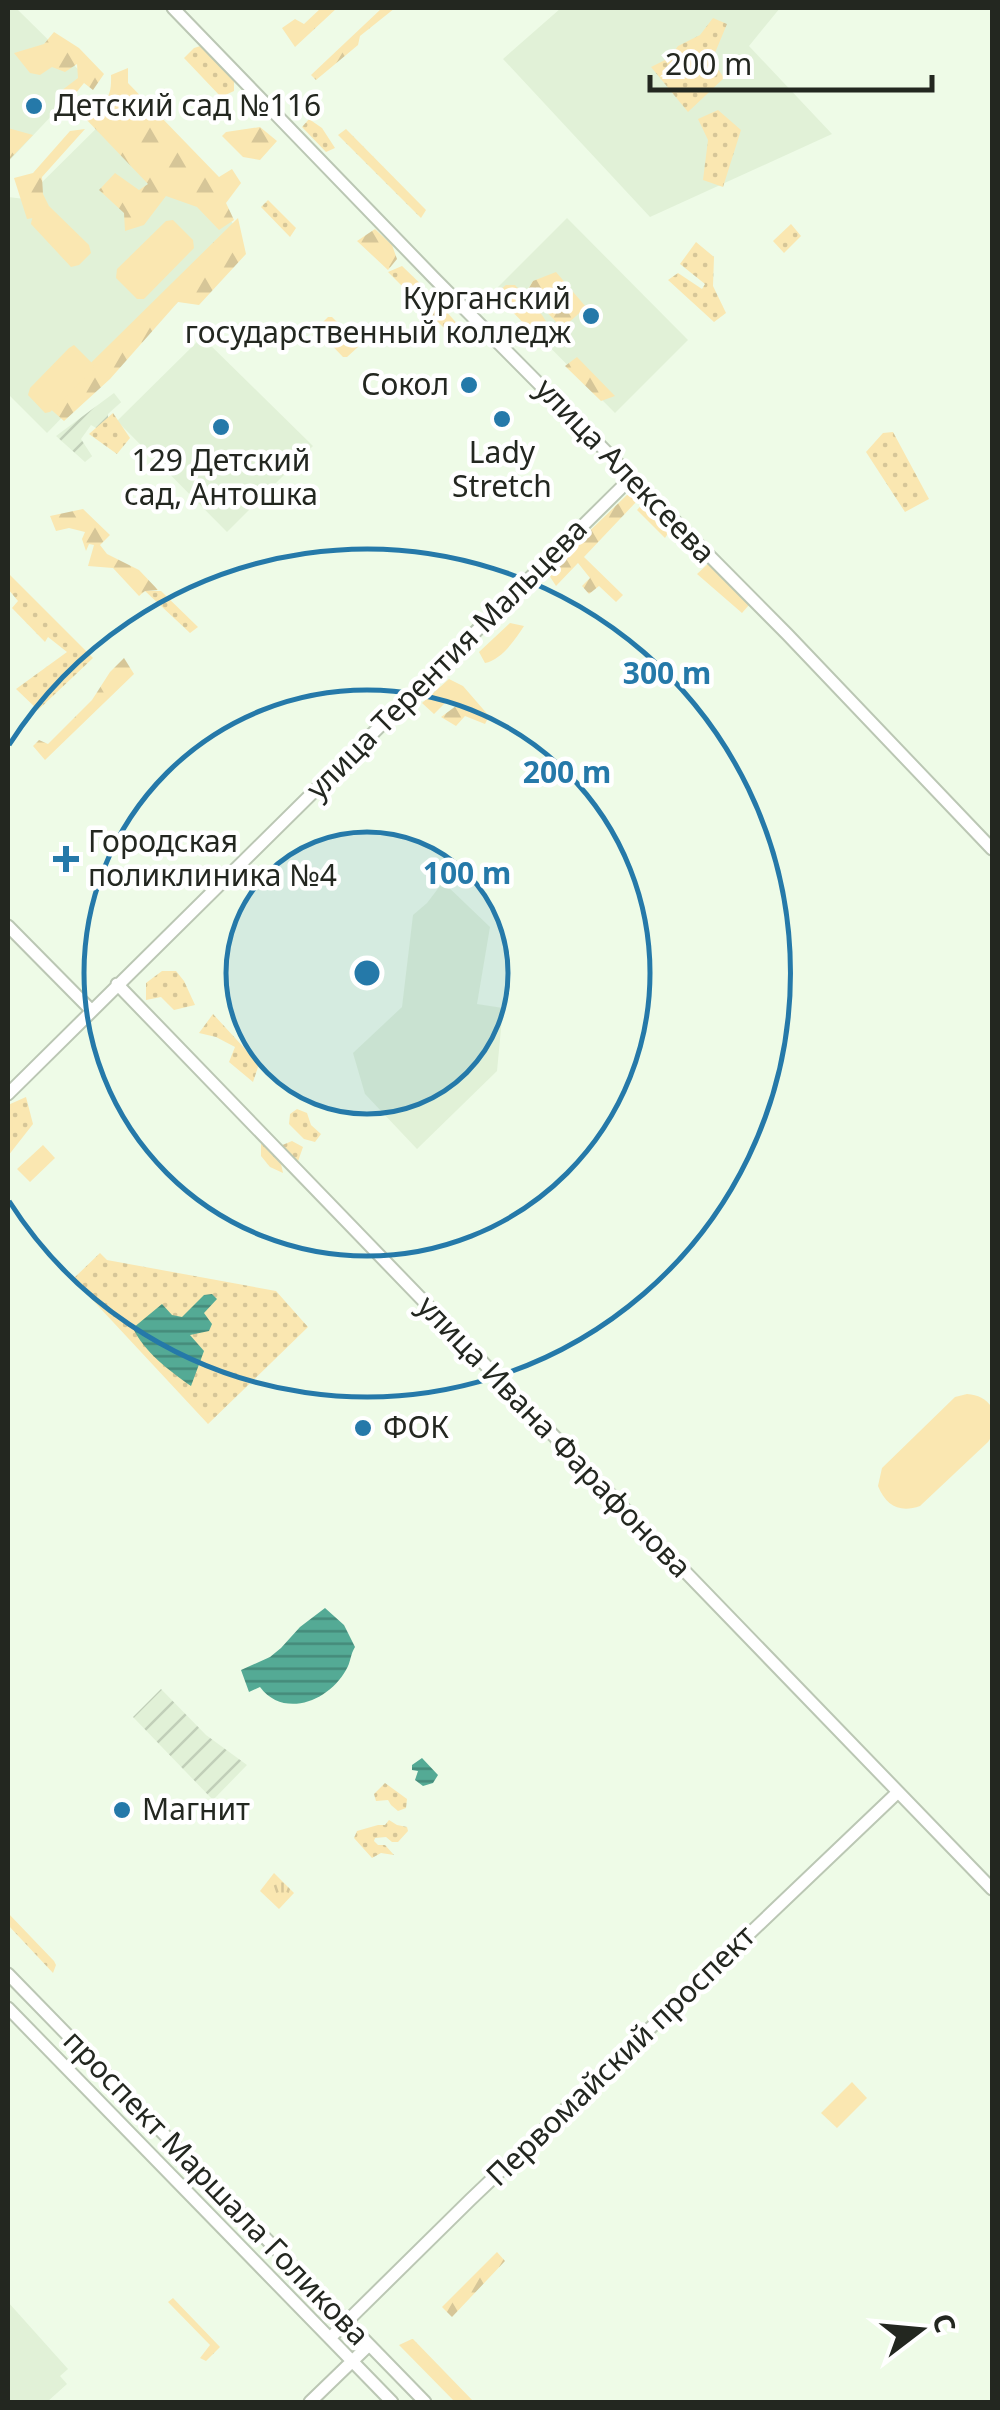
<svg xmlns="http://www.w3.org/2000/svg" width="1000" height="2410" font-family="'Noto Sans',sans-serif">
	<defs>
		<pattern id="industrial-furrows" width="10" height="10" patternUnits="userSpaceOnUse" patternTransform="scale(2.5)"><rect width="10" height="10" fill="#e1f1d7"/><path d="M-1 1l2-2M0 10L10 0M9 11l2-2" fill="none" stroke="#c1cfb8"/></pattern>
		<pattern id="grass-dots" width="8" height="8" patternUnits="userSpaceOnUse" patternTransform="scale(2.5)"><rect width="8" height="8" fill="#fae7b1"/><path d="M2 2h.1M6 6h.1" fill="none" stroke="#d6c698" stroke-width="1.8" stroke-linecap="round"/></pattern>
		<pattern id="forest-firs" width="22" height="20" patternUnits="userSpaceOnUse" patternTransform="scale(2.5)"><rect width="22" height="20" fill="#fae7b1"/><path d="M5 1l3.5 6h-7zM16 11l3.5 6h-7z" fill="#d6c698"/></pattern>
		<pattern id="park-tufts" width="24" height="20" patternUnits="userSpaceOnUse" patternTransform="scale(2.5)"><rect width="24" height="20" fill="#fae7b1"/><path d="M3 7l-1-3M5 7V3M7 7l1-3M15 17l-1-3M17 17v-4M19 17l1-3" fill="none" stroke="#d6c698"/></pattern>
		<pattern id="water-rules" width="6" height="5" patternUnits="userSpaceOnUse" patternTransform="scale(2.5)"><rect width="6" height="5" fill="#54aa95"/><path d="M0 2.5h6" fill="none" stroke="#458a79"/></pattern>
	</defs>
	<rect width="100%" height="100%" fill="#eefbe7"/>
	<path fill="#e1f1d7" d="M8,8H16L87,78L8,162Z
		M561,8H780L749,46L832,134L650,217L503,59Z
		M120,105L241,232L47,433L8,394V197L25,199Z
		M567,218L688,340L615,413L494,291Z
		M202,337L313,446L227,532L117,421Z
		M443,882L490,927L477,1004L503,1008L497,1071L417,1149L365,1094L353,1053L402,1007L413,915L427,903Z
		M8,2302L68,2369L60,2376L67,2384L47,2402H8Z"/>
	<path fill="url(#industrial-furrows)" d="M114,393L121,402L108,414V422L98,429L91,425L81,439L92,456L85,462L56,436Z
		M161,1689L206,1735L247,1765L213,1800L133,1717Z"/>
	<path fill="url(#grass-dots)" d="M713,18L727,24L712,60L724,78L688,112L651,67L669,58L678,46L700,35Z
		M207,44L234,78V91L221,97L184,58L194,48Z
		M718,110L741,130L723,187L703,180L708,140L698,119Z
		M309,119L322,128L335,148L326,152L302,127Z
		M346,129L426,210L421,218L338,135Z
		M268,200L296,228L290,237L261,207Z
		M791,224L801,236L784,253L773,241Z
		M696,242L714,257L713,286L726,313L714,322L668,280L678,273L702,289L705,284L680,264Z
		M402,266L428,291L469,337L459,343L388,272Z
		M113,413L130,438L117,454L89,434Z
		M893,432L929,499L905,512L866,452L883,433Z
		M8,573L93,658L38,710L16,689L67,652L48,637L45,642L12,608L18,601L8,589Z
		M145,591H161L198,627L190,633Z
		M162,971H176L184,981L195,1005L174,1010L161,997L146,1000V983Z
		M213,1014L259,1064L253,1082L229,1062L235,1047L216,1037L199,1033Z
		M26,1097L33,1124L8,1156V1105Z
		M297,1109L307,1113L311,1125L321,1134L315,1142L304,1139L289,1124L290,1114Z
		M292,1141L303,1147L296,1167L280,1159L283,1173L270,1167L261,1156V1143L273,1149Z
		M100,1253L107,1260L276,1291L308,1327L208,1424L73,1279Z
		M385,1783L407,1799L406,1808L398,1811L391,1805L388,1800L376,1801L374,1794Z
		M389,1820L397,1825L407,1827L408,1831L398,1842H392L386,1837L375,1838L374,1841L378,1845H385L394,1855L381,1853L372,1858L354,1838L357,1831L378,1825H385Z
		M8,1913L54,1961L56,1965L53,1973L8,1925Z
		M173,2298L220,2347L206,2361L200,2358L210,2345L168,2302Z"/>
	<path fill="url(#forest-firs)" d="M321,8H337L295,47L282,28L295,19L304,24Z
		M382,8H395L360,36L358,45L316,80L311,75Z
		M54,32L79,48L104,74L93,90L84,83L66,105L57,94L78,78L77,64L65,72L52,67L40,75L30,73L14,53L44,44Z
		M128,68V83L219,177L232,169L241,183L226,203L234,220L219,230L197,207L166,196L144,225L125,231L124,213L99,190L115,173L139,190L148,184L84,117C104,101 112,102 111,75Z
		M260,127L277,141L260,160L243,157L222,136L226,132Z
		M8,128L33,135L8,161Z
		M85,129L42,177L43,194L49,206L40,217L27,219L14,178L33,173L70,131Z
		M238,218L246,254L199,305L178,302L110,379L64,421L47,406Z
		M375,229L392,245L397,259L388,270L357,241Z
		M556,272L586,307L565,326L559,325L527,291L533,281Z
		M506,285H515L542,315L556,337L546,346L495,294Z
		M577,357L615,396L601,401L565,366Z
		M629,493L637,501L584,557L623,595L616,602L599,586L589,594L582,586L590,578L578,563L556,586L547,572Z
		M648,498L672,527L665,538L637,510Z
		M83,509L110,535L100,545L107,554L139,570L158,590L145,591L139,596L113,568L88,566L94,545L89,544L86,551L82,539L85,532L69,528L56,531L50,516Z
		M710,562L749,605L742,613L697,574Z
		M510,623L524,626C515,640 501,660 485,663L479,652Z
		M124,658L134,674L45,760L33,746L39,740L48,744L92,700L110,672Z
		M449,679L463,686L489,716L485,724L465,716L456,726L441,717L456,706L445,703L434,714L422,703Z
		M497,2252L505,2261L452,2317L442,2307Z
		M412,2339H413L474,2402H455L399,2345Z"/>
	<path fill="url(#park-tufts)" d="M274,1873L294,1893L279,1909L260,1891Z"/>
	<path fill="#fae7b1" d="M49,206L89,245L91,253L79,265L71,267L31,224C32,214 38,207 49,206Z
		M173,220L193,240L194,248L144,299H137L116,278L117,269L166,221Z
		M328,317H332L357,342L358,347L347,357H343L319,332L318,327Z
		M74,345L94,365L92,371L50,412L45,413L28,395L30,388L69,348Z
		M43,1145L55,1158L30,1182L17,1169Z
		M967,1394C978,1395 986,1398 992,1408V1436L988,1442L920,1506C900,1513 886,1506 878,1486L882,1468L955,1397Z
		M852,2082L867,2098L837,2128L821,2113Z"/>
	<path fill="url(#water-rules)" d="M212,1294L217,1299L204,1313L212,1324L209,1331L190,1335L204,1351L191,1386C170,1371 144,1352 133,1328L162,1304L172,1315L182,1317L204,1295Z
		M325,1608L344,1625L355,1647C350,1655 351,1662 346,1670C329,1701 284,1719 260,1687L249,1692L241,1670L270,1657L281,1648L300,1627Z
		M422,1758L438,1775L433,1783L423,1786L415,1780L418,1771L412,1770V1765Z"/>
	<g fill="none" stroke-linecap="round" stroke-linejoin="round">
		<defs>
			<path id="secondary" d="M173,8L434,278L787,634L992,849
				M8,926L91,1010
				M117,984L992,1889
				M8,1094L631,478
				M8,1974L425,2402
				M8,2008L392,2402
				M330,2338L470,2200L898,1792
				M310,2402L369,2345"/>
		</defs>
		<use href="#secondary" stroke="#bbc7b4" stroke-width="15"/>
		<use href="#secondary" stroke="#fff" stroke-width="11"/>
	</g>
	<circle cx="367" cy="973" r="141" fill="#2579a9" fill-opacity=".12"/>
	<g fill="none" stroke="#2579a9" stroke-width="5">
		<circle cx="367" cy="973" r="141"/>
		<circle cx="367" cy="973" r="283"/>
		<path d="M9 745A424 424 0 1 1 9 1201"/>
	</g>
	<g fill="#2579a9" stroke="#fff" stroke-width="4">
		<circle cx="34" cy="106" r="10"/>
		<circle cx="591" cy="316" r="10"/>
		<circle cx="469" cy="385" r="10"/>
		<circle cx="502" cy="419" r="10"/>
		<circle cx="221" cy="427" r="10"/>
		<path d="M61 844h10v10h10v10h-10v10h-10v-10h-10v-10h10z"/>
		<circle cx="363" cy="1428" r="10"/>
		<circle cx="122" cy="1810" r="10"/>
	</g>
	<g text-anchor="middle" stroke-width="9" stroke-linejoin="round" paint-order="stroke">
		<g font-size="30" fill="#232720" stroke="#fff" text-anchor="start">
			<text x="54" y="116">Детский сад №116</text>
			<text x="571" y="309" text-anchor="end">Курганский<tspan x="571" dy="34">государственный колледж</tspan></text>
			<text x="449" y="395" text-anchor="end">Сокол</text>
			<text x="502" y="463" text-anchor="middle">Lady<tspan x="502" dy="34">Stretch</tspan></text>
			<text x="221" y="471" text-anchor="middle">129 Детский<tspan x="221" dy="34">сад, Антошка</tspan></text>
			<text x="88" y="852">Городская<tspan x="88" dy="34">поликлиника №4</tspan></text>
			<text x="383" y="1438">ФОК</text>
			<text x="142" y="1820">Магнит</text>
		</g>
		<g font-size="30" fill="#232720" stroke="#fff">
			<text transform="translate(625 471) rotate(46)" y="10">улица Алексеева</text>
			<text transform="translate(447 659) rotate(-45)" y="10">улица Терентия Мальцева</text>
			<text transform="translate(554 1437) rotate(46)" y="10">улица Ивана Фарафонова</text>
			<text transform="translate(621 2056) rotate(-44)" y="10">Первомайский проспект</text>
			<text transform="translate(216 2188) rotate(46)" y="10">проспект Маршала Голикова</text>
		</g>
	</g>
	<circle cx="367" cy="973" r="15" fill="#2579a9" stroke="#fff" stroke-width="5"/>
	<g font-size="30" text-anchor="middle" font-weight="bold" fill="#2579a9" stroke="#fff" stroke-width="9" stroke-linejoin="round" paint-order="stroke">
		<text x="667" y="684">300 m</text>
		<text x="567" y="783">200 m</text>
		<text x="467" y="884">100 m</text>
	</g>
	<rect width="1000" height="2410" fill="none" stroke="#232720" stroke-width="20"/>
	<g transform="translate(920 2330) rotate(74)" stroke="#ffffff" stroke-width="8" paint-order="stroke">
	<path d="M0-8L18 38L0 25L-18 38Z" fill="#232720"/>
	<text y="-15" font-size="28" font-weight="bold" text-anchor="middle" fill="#232720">С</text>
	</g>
	<path d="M650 75v15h282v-15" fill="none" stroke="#232720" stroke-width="5"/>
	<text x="665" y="75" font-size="30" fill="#232720" stroke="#ffffff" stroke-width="8" paint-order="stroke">200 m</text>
</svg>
